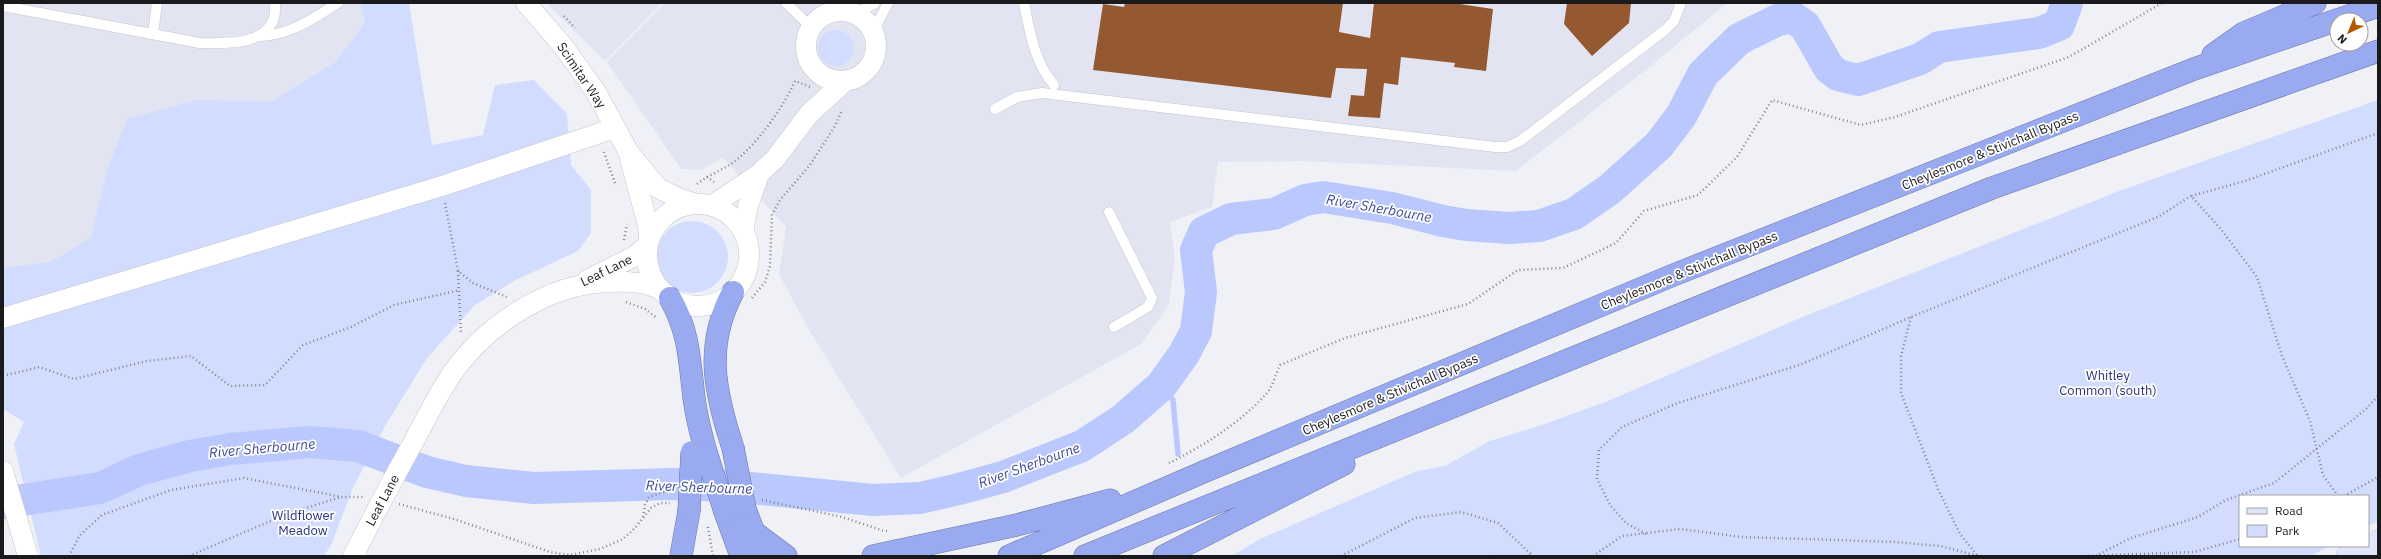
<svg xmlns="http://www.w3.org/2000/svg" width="2381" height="559" font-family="'IBM Plex Sans',sans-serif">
	<rect width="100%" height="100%" fill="#f0f1f6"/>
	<path fill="#e2e5f1" d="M3,3H360L365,23L335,62L272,101L197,100L106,173L91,237L52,261L3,268Z
		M546,3H662L605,61Z
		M664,3H1727L1652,65L1516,171L1302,161L1218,162L1212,207L1170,222L1175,258L1169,305L1141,344L901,478L806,325L779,274L786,227L723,158L702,170L681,169L607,62Z"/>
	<path fill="#d2dcfe" d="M360,3H409L432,145L483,135L495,85L534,80L567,114L571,165L591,190V233L578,251L514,281L475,305L427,358L385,426L353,488L331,545L324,556H41L14,444L24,422L3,409V268L52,261L91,237L106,173L127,119L197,100L272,101L335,62L365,23Z
		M818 48a18 18 0 1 1 36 0a18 18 0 1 1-36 0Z
		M2378,100V521L2368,526V496H2240V546H2330L2311,556H1232L1260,539L1417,471L1445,466L1490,441L1545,424L1608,401L1800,318L2119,191Z
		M656 257a36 36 0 1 1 72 0a36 36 0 1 1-72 0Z"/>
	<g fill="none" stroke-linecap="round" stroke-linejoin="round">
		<path stroke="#bac8fe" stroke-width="5.5" d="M1161,386L1173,400L1178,454"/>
		<path stroke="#bac8fe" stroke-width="32" d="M3,503L100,488L139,470L190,456L230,449L310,442L358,446L427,472L466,481L534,488L672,484L730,486L873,500L920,498L959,489L1003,477L1082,446L1123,419L1161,386L1184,354L1196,331L1201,292L1196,250L1204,232L1231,219L1274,214L1305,200L1323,197L1392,208L1443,221L1466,225L1510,228L1539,226L1574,214L1610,189L1659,145L1681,116L1703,74L1739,39L1778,20L1792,17L1805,26L1829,68L1838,75L1858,80L1920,59L1939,47L2039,33L2059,25L2067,3"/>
	</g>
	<path fill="#955932" d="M1125,3H1343L1339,32L1370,38L1374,3H1453L1493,9L1486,71L1454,67L1455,63L1401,57L1398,85L1384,83L1380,118L1348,116L1351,95L1364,96L1367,69L1336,68L1331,98L1093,70L1103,4L1124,7Z
		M1567,3H1631L1629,23L1592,56L1564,24Z"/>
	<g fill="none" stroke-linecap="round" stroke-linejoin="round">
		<defs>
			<path id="lane" d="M786,3L811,27
				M1024,3C1030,32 1034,62 1054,85
				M3,6L200,43C230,44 279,45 275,3
				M855,14L875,3
				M873,32L888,3
				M153,34L157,3
				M260,36C291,35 313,18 338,3
				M995,109L1017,97L1042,93L1495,147H1507L1520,141L1665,30L1674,21L1681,3
				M1109,212L1152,298L1148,307L1114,327"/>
			<path id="street" d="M526,3L563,46L596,92L629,153L658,188L678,198L696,204
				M806 46a35 35 0 1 1 70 0a35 35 0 1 1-70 0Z
				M630,159L648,225L649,238
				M647 255a51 51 0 1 1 102 0a51 51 0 1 1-102 0Z
				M711,206L759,174L775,159L809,114L844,82
				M743,232L748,206L759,174
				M587,280L633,257L648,245
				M3,318L442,186L615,128
				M3,471L28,556
				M353,556C371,521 389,486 408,452C422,427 435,399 451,375C483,329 538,290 595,283C617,281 639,280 660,289"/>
			<path id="secondary" d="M2347,556L2378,541"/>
			<path id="highway" d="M2213,55L2244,33L2315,3
				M670,298C688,330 689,354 693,389C695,411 700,431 706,452
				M733,448C715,393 704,346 733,292
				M745,509L763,556
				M725,512L741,556
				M755,533L786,556
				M681,556L689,511
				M873,556L1017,525L1110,500
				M1009,556L1208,470L1671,276L2194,69L2378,6
				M1085,556L1992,188L2378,51
				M1164,556L1344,464"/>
		</defs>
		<use href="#lane" stroke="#c4c5ca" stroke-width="11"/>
		<use href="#street" stroke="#c4c5ca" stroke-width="21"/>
		<use href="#secondary" stroke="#c4c5ca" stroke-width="23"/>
		<use href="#highway" stroke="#6d78a6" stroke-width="23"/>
		<path stroke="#86878a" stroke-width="2.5" stroke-dasharray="1 3" stroke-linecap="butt" d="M564,16L575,28
			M604,152L616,186
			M707,177C718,171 730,166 739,158C762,137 782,109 795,81L810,87
			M697,184L707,177L714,182
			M445,203L458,271L473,283L507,297
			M624,240L627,224
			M458,271L461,333
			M752,298L765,282L770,266L772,215L780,200L810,165L835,126L842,110
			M626,302L645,309L657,318
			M1911,317L1901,356V393L1938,489L1960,534L1977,555
			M3,376L39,367L74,379L147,361L191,356L230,386L265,385L303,345L351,327L394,305L460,290
			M1169,463C1204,446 1241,422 1267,393C1273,386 1276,373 1280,365L1345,338L1468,304L1518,270L1563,268L1616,243L1644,211L1698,195L1737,157L1772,100L1861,125L1895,117L2069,57L2162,3
			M2338,496L2323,475L2310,421L2282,356L2257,277L2220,228L2191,196L2245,181L2378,133
			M2344,496L2378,477
			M762,500L842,517L884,531H889
			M399,504L454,519L550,552L570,555L600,549L623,539L635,528L651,508L660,503H670
			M643,517L645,505L649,497L670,490
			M708,527L713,556
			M1646,534L1626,523L1610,505L1597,479L1599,450L1622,427L1678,403L1802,364L1911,317L2158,217L2191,196
			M2099,554L2131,538L2198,517L2226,500L2274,483L2366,409L2378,396
			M69,556L80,535L102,515L171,490L244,478L342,497H363
			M189,556L287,514L341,497
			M1341,556L1415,518L1461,512L1498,523L1532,555
			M1493,556H1533
			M1593,556L1622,536L1680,529L1742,537L1896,542L1940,546L1978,556
			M2084,556L2194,552L2240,539"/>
		<use href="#lane" stroke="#fff" stroke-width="10"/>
		<use href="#street" stroke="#fff" stroke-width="20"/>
		<use href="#secondary" stroke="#e0e6fa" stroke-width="22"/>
		<use href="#highway" stroke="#99aaf0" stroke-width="22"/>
		<defs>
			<path id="highway-bridge" d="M733,448L745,509
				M706,452L725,512
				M689,511L692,452"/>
		</defs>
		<use href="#highway-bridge" stroke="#6d78a6" stroke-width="23" stroke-linecap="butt"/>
		<use href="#highway-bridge" stroke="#99aaf0" stroke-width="22"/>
	</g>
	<g text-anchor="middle" stroke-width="3.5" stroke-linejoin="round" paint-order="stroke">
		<g font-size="13" fill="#1a1a1c" stroke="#fff">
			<text transform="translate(582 75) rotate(56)" y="5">Scimitar Way</text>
			<text transform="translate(1990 150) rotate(-22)" y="5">Cheylesmore &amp; Stivichall Bypass</text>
			<text transform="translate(606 270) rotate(-26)" y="5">Leaf Lane</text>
			<text transform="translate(1689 270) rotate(-22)" y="5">Cheylesmore &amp; Stivichall Bypass</text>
			<text transform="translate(1390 394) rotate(-23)" y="5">Cheylesmore &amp; Stivichall Bypass</text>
			<text transform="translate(382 500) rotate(-62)" y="5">Leaf Lane</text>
		</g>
		<g font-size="13" fill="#2a337e" stroke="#fff">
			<text x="2108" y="380">Whitley<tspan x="2108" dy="15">Common (south)</tspan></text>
			<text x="303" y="520">Wildflower<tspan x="303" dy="15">Meadow</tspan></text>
		</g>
		<g font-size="14" font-style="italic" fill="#3d4996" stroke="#fff">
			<text transform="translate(1379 208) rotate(10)" y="5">River Sherbourne</text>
			<text transform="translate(262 448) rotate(-5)" y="5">River Sherbourne</text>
			<text transform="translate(1029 465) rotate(-20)" y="5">River Sherbourne</text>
			<text transform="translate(699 487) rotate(2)" y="5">River Sherbourne</text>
		</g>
	</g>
	<rect width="2381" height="559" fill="none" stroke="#1a1a1c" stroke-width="8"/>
	<rect x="2239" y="495" width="130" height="52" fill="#ffffff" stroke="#a3a3a4"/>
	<rect x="2247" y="508" width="20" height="6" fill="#e0e6fa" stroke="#a3a3a4"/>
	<text x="2275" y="515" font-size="12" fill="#1a1a1c">Road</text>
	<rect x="2247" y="525" width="20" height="12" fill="#d2dcfe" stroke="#a3a3a4"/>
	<text x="2275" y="535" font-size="12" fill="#1a1a1c">Park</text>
	<g transform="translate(2349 32) rotate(224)"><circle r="19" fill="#ffffff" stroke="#a3a3a4"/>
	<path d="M0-3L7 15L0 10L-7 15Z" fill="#b45700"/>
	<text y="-6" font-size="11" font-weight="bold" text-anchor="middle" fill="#1a1a1c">N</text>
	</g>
</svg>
